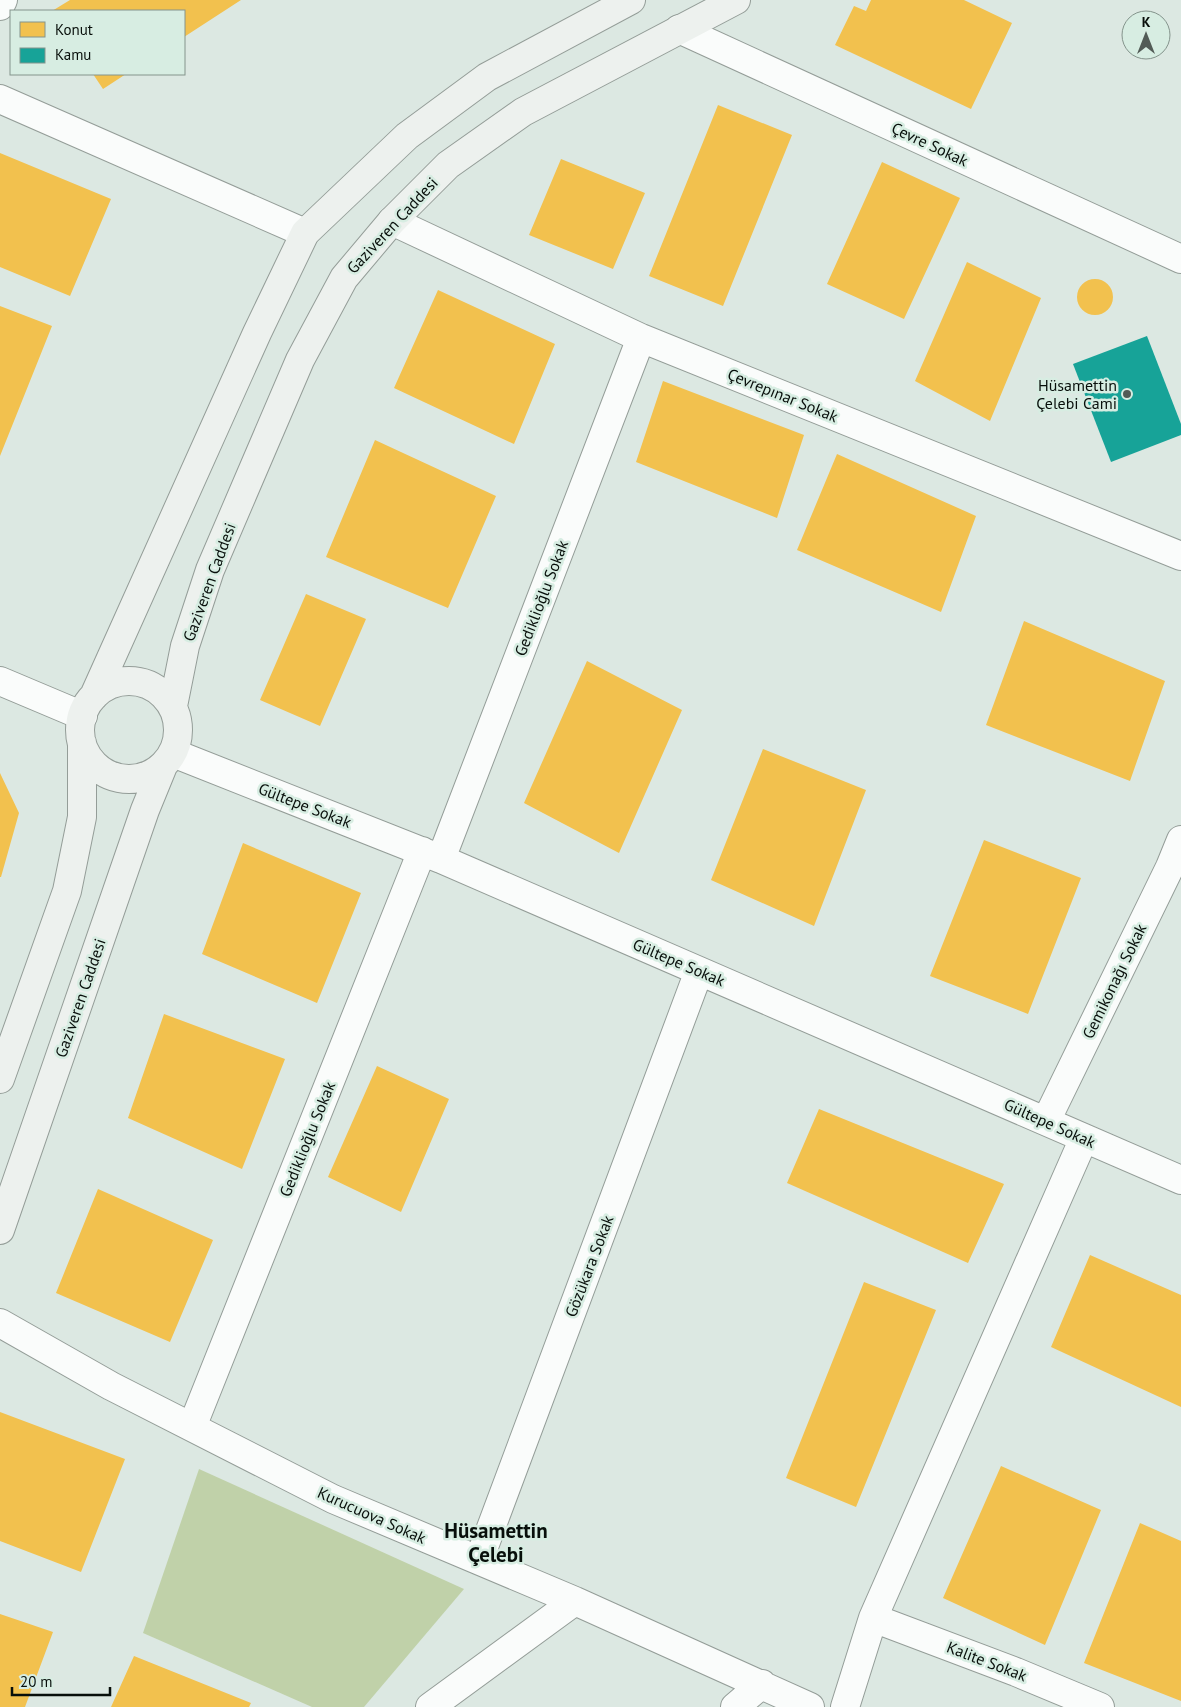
<svg xmlns="http://www.w3.org/2000/svg" width="1181" height="1707" font-family="'PT Sans',sans-serif">
	<rect width="100%" height="100%" fill="#dce8e2"/>
	<path fill="#c0d1a9" d="M199,1469L464,1589L364,1707H312L143,1633Z"/>
	<path fill="#f2c14e" d="M70,0H241L184,37V11H52Z
		M871,0H964L1012,23L971,109L835,45L854,6L866,11Z
		M93,74H126L103,89Z
		M718,105L792,135L723,306L649,276Z
		M0,153L111,199L70,296L0,267Z
		M561,159L645,193L613,269L529,235Z
		M882,162L960,198L904,319L827,284Z
		M967,262L1041,298L990,421L915,381Z
		M1077 297a18 18 0 1 1 36 0a18 18 0 1 1-36 0Z
		M438,290L555,344L514,444L394,388Z
		M0,306L52,326L0,456Z
		M663,381L804,435L777,518L636,462Z
		M375,440L496,496L448,608L326,557Z
		M837,454L976,516L941,612L797,550Z
		M306,594L366,619L320,726L260,700Z
		M1024,621L1165,681L1130,781L986,725Z
		M587,661L682,710L619,853L524,803Z
		M763,749L866,790L814,926L711,880Z
		M0,773L19,813L1,877H0Z
		M984,840L1081,878L1028,1014L930,976Z
		M243,843L361,893L317,1003L202,954Z
		M164,1014L285,1059L242,1169L128,1118Z
		M377,1066L449,1099L401,1212L328,1177Z
		M819,1109L1004,1184L968,1263L787,1183Z
		M98,1189L213,1240L170,1342L56,1293Z
		M1090,1255L1181,1295V1407L1051,1347Z
		M864,1282L936,1310L856,1507L786,1478Z
		M0,1412L125,1459L81,1572L0,1541Z
		M1001,1466L1101,1510L1045,1645L943,1598Z
		M1140,1523L1181,1541V1701L1084,1663Z
		M0,1614L53,1632L25,1707H0Z
		M134,1656L251,1703L249,1707H111Z"/>
	<path fill="#17a398" d="M1147,336L1181,424V435L1111,462L1073,364Z"/>
	<g fill="none" stroke-linecap="round" stroke-linejoin="round">
		<defs>
			<path id="street" d="M0,6L3,0
				M679,29L1181,259
				M0,99L305,233
				M392,221L641,338L1181,556
				M0,681L83,716
				M173,753L441,859L1181,1180
				M441,859L641,338
				M1046,1121L1170,867L1181,840
				M0,1323L111,1386L333,1499L575,1601L810,1707
				M192,1427L422,851
				M479,1560L699,971
				M873,1618L1016,1672L1100,1707
				M430,1707L575,1601
				M735,1707L762,1684
				M845,1707L873,1618L1084,1138"/>
			<path id="secondary" d="M80 730a49 49 0 1 1 98 0a49 49 0 1 1-98 0Z
				M94,696L257,333L305,233L407,136L487,77L631,0
				M173,706L185,646L210,570L300,360L344,278L392,221L448,165L523,112L736,0
				M0,1079L67,891L82,817V743
				M0,1230L145,810L163,766"/>
		</defs>
		<use href="#street" stroke="#949d98" stroke-width="30"/>
		<use href="#secondary" stroke="#949d98" stroke-width="30"/>
		<use href="#street" stroke="#fafcfb" stroke-width="28"/>
		<use href="#secondary" stroke="#edf1ee" stroke-width="28"/>
	</g>
	<circle fill="#525b56" stroke="#d7ede2" stroke-width="2" cx="1127" cy="394" r="5"/>
	<g text-anchor="middle" stroke-width="5" stroke-linejoin="round" paint-order="stroke">
		<g font-size="16" fill="#080f0b" stroke="#d7ede2">
			<text transform="translate(930 144) rotate(25)" y="6">Çevre Sokak</text>
			<text transform="translate(392 225) rotate(-47)" y="6">Gaziveren Caddesi</text>
			<text transform="translate(783 395) rotate(22)" y="6">Çevrepınar Sokak</text>
			<text transform="translate(209 582) rotate(-70)" y="6">Gaziveren Caddesi</text>
			<text transform="translate(541 598) rotate(-69)" y="6">Gediklioğlu Sokak</text>
			<text transform="translate(305 805) rotate(21)" y="6">Gültepe Sokak</text>
			<text transform="translate(679 962) rotate(23)" y="6">Gültepe Sokak</text>
			<text transform="translate(1114 981) rotate(-64)" y="6">Gemikonağı Sokak</text>
			<text transform="translate(80 998) rotate(-71)" y="6">Gaziveren Caddesi</text>
			<text transform="translate(1050 1123) rotate(24)" y="6">Gültepe Sokak</text>
			<text transform="translate(307 1139) rotate(-68)" y="6">Gediklioğlu Sokak</text>
			<text transform="translate(589 1266) rotate(-69)" y="6">Gözükara Sokak</text>
			<text transform="translate(372 1515) rotate(24)" y="6">Kurucuova Sokak</text>
			<text transform="translate(987 1661) rotate(21)" y="6">Kalite Sokak</text>
		</g>
		<g font-size="16" fill="#080f0b" stroke="#d7ede2" text-anchor="end">
			<text x="1117" y="391">Hüsamettin<tspan x="1117" dy="18">Çelebi Cami</tspan></text>
		</g>
		<g font-size="21" font-weight="bold" fill="#080f0b" stroke="#d7ede2">
			<text x="496" y="1538">Hüsamettin<tspan x="496" dy="24">Çelebi</tspan></text>
		</g>
	</g>
	<rect x="10" y="10" width="175" height="65" fill="#d7ede2" stroke="#84948c"/>
	<rect x="20" y="22" width="25" height="15" fill="#f2c14e" stroke="#84948c"/>
	<text x="55" y="35" font-size="15" fill="#080f0b">Konut</text>
	<rect x="20" y="48" width="25" height="15" fill="#17a398" stroke="#84948c"/>
	<text x="55" y="60" font-size="15" fill="#080f0b">Kamu</text>
	<g transform="translate(1146 35)"><circle r="24" fill="#d7ede2" stroke="#84948c"/>
	<path d="M0-4L9 19L0 12L-9 19Z" fill="#525b56"/>
	<text y="-8" font-size="14" font-weight="bold" text-anchor="middle" fill="#080f0b">K</text>
	</g>
	<path d="M12 1687v8h98v-8" fill="none" stroke="#080f0b" stroke-width="2.5"/>
	<text x="20" y="1687" font-size="15" fill="#080f0b" stroke="#d7ede2" stroke-width="4" paint-order="stroke">20 m</text>
</svg>
